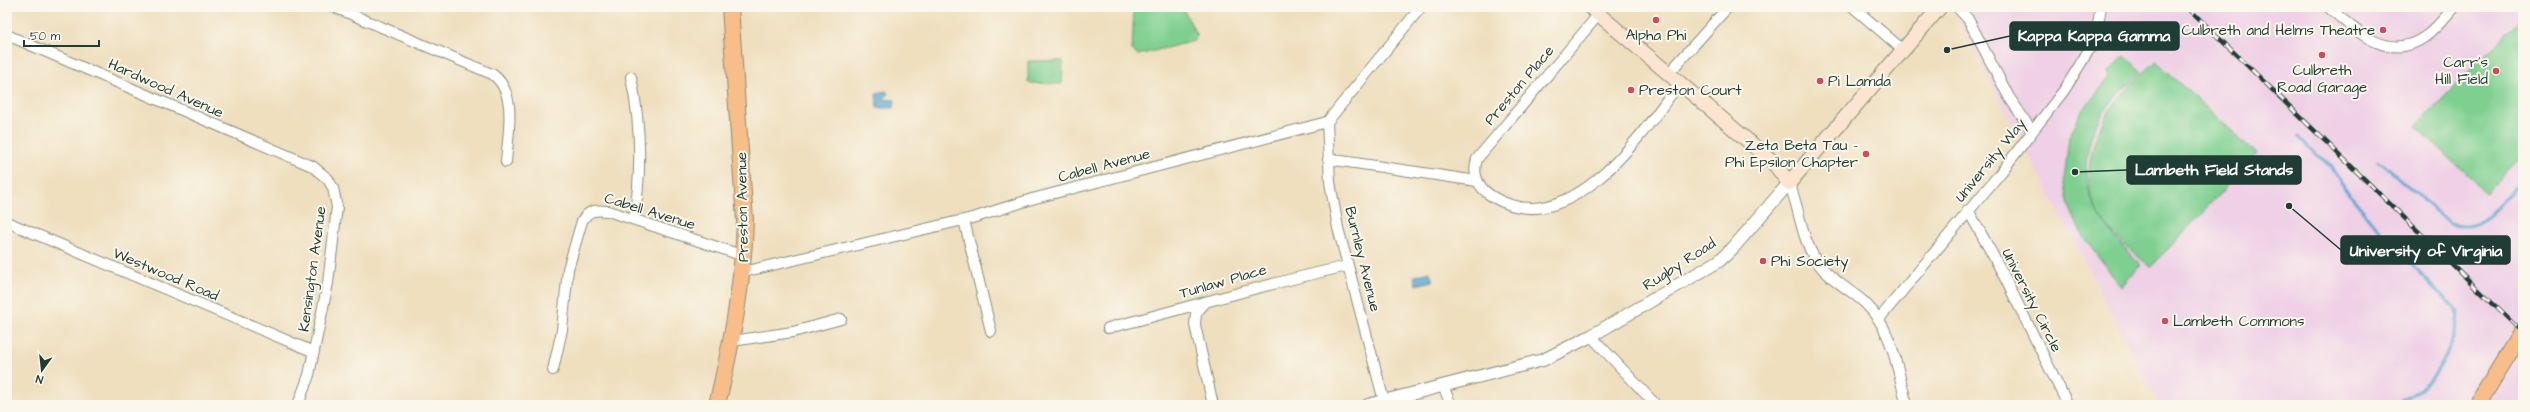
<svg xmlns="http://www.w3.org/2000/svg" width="2530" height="412" font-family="'Architects Daughter',sans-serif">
	<rect width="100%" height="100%" fill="#fbf7ec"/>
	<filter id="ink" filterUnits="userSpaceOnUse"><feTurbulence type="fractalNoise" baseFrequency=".025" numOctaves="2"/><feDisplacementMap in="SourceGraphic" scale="8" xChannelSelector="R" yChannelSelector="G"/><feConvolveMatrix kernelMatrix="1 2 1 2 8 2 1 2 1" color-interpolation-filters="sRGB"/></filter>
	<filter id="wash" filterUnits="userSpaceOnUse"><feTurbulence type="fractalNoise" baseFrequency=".012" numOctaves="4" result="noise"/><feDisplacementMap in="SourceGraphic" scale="16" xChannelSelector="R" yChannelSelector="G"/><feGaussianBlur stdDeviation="0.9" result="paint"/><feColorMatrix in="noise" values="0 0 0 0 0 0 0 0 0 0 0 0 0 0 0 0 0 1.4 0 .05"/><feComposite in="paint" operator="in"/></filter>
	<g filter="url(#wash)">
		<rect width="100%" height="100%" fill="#efdfbf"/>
		<path fill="#efd0e6" d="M1952,7H2523V405H2159Z"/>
		<path fill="#7ecf90" stroke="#4e8662" d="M1134,7H1182L1197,35L1194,41L1138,55L1132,50Z
			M2523,16V155L2486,193L2416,126Z
			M2125,56L2142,72C2129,85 2114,97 2104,112C2094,125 2090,139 2087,155C2080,202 2110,234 2141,265L2121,287L2080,231L2069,206L2064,180L2069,137L2082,111L2110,77L2108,72Z
			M1028,61H1063L1062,84L1028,83Z
			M2155,61L2257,154L2151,267C2133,253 2104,229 2095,207C2082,176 2091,138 2110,111C2122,93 2140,77 2155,61Z"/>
		<path fill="#58a5d1" stroke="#3c7182" d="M886,91L889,94L883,99L895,100L894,108H877L876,93Z
			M1430,272L1433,281L1416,285L1414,276Z"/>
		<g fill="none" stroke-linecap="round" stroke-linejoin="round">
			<path stroke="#58a5d1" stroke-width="3" d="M2299,137L2315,154L2332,166L2341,184L2380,231L2458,312C2457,335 2442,371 2423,387C2415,394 2405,397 2398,405
				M2378,162L2384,165L2450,224C2457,226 2465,227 2472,225C2488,221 2511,191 2523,178"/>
		</g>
	</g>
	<g filter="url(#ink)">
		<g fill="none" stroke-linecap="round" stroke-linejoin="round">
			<defs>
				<path id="minor" d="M334,7L492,74C518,92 508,133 506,162
					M1853,7L1903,50
					M1957,7L1968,19L2009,97L2032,131
					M2328,7C2355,30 2389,64 2426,36C2437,28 2445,17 2454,7
					M1599,14L1477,159C1472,175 1478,188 1493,197C1570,243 1642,134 1680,82
					M7,35L312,166L328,179L333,188L337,207L328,283L309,375L298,405
					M1669,73L1728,7
					M631,77C641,125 642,171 634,219
					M1327,122L1330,182L1338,228L1384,401
					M1328,159L1477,181
					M1789,183C1800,209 1801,240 1818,263C1830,280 1850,289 1865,303C1894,331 1896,367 1907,405
					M1968,210L2001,270L2068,405
					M964,220L991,331
					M7,222L314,352
					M743,272L976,217L1032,199L1327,122L1421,7
					M1205,303L1196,313L1195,325L1213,405
					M1879,319L2002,171L2065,89L2095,40L2101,7
					M1108,328C1188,308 1267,283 1348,266
					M1591,336L1656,405
					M732,341L793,332L841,319
					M553,370L562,330L568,269L582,221C589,209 596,210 608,211L744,256
					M1443,386L1451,405"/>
				<path id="tertiary" d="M1368,405L1543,360L1591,336L1719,261L1733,248L1789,183"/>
				<path id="secondary" d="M1590,7L1773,162L1789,183L1940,7"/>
				<path id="primary" d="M717,405C732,341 743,286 745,221L730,7
					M2477,405L2523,330"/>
			</defs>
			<use href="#minor" stroke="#878e7a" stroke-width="12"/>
			<use href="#tertiary" stroke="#878e7a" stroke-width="14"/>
			<use href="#secondary" stroke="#878e7a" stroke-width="16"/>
			<use href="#primary" stroke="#878e7a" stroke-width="18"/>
			<use href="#minor" stroke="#fff" stroke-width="10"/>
			<use href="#tertiary" stroke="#fff" stroke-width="12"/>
			<use href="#secondary" stroke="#fce5d0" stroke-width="14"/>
			<use href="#primary" stroke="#f8bd89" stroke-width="16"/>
			<defs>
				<path id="rail" d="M2187,7L2523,333"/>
			</defs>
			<use href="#rail" stroke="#1f3d34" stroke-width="4.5"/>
			<use href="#rail" stroke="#fbf7ec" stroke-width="3" stroke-dasharray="9" stroke-linecap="butt"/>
		</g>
	</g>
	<g fill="#d1495b" stroke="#fbf7ec" stroke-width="1.5">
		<circle cx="1656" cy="20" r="4"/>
		<circle cx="2383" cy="30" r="4"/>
		<circle cx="2322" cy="55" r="4"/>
		<circle cx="2496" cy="71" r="4"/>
		<circle cx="1820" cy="81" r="4"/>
		<circle cx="1631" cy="90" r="4"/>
		<circle cx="1866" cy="154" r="4"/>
		<circle cx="1763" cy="261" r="4"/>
		<circle cx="2165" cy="321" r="4"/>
	</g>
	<g text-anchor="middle" stroke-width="4" stroke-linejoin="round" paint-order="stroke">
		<g font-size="15" fill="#1f3d34" stroke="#fbf7ec" text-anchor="start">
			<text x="2375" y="35" text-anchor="end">Culbreth and Helms Theatre</text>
			<text x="1656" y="40" text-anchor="middle">Alpha Phi</text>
			<text x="2488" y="67" text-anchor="end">Carr's<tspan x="2488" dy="17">Hill Field</tspan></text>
			<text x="2322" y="75" text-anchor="middle">Culbreth<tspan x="2322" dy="17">Road Garage</tspan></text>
			<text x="1828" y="86">Pi Lamda</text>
			<text x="1639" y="95">Preston Court</text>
			<text x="1858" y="150" text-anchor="end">Zeta Beta Tau -<tspan x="1858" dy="17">Phi Epsilon Chapter</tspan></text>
			<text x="1771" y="266">Phi Society</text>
			<text x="2173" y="326">Lambeth Commons</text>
		</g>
		<g font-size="15" fill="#1f3d34" stroke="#fbf7ec">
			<text transform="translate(1519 85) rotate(-50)" y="5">Preston Place</text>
			<text transform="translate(166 88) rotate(24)" y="5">Hardwood Avenue</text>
			<text transform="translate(1990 160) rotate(-51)" y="5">University Way</text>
			<text transform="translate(1104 165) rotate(-15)" y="5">Cabell Avenue</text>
			<text transform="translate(742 207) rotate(-91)" y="5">Preston Avenue</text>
			<text transform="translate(650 211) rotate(17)" y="5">Cabell Avenue</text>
			<text transform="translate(1363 259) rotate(76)" y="5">Burnley Avenue</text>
			<text transform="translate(1679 264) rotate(-33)" y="5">Rugby Road</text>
			<text transform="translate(312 269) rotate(-82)" y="5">Kensington Avenue</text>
			<text transform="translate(166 274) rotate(23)" y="5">Westwood Road</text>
			<text transform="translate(1223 281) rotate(-16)" y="5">Tunlaw Place</text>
			<text transform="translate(2032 300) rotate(63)" y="5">University Circle</text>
		</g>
	</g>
	<path fill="none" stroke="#1f3d34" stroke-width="1.5" d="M1947 50L2010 36M2075 172L2127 170M2289 206L2341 250"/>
	<g fill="#1f3d34" stroke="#fbf7ec" stroke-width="1.5">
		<circle cx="1947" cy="50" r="4"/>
		<circle cx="2075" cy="172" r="4"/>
		<circle cx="2289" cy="206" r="4"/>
	</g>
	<g fill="#1f3d34" stroke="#1f3d34" stroke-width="1.5">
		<rect x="2010" y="22" width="169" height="28" rx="4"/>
		<rect x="2127" y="156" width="174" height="28" rx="4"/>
		<rect x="2341" y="236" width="169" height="28" rx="4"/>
	</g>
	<g font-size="16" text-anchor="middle" font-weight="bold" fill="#fff">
		<text x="2094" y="41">Kappa Kappa Gamma</text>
		<text x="2214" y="175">Lambeth Field Stands</text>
		<text x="2426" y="256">University of Virginia</text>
	</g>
	<rect width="2530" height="412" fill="none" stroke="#fbf7ec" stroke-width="24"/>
	<g transform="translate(42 370) rotate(195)" stroke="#fbf7ec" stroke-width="3" paint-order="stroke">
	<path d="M0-3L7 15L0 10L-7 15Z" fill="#1f3d34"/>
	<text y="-6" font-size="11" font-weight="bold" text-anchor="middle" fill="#1f3d34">N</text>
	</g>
	<path d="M24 40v6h75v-6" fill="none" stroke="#1f3d34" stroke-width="2"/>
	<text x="30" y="40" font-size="12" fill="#1f3d34" stroke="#fbf7ec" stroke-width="3" paint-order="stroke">50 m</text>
</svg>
